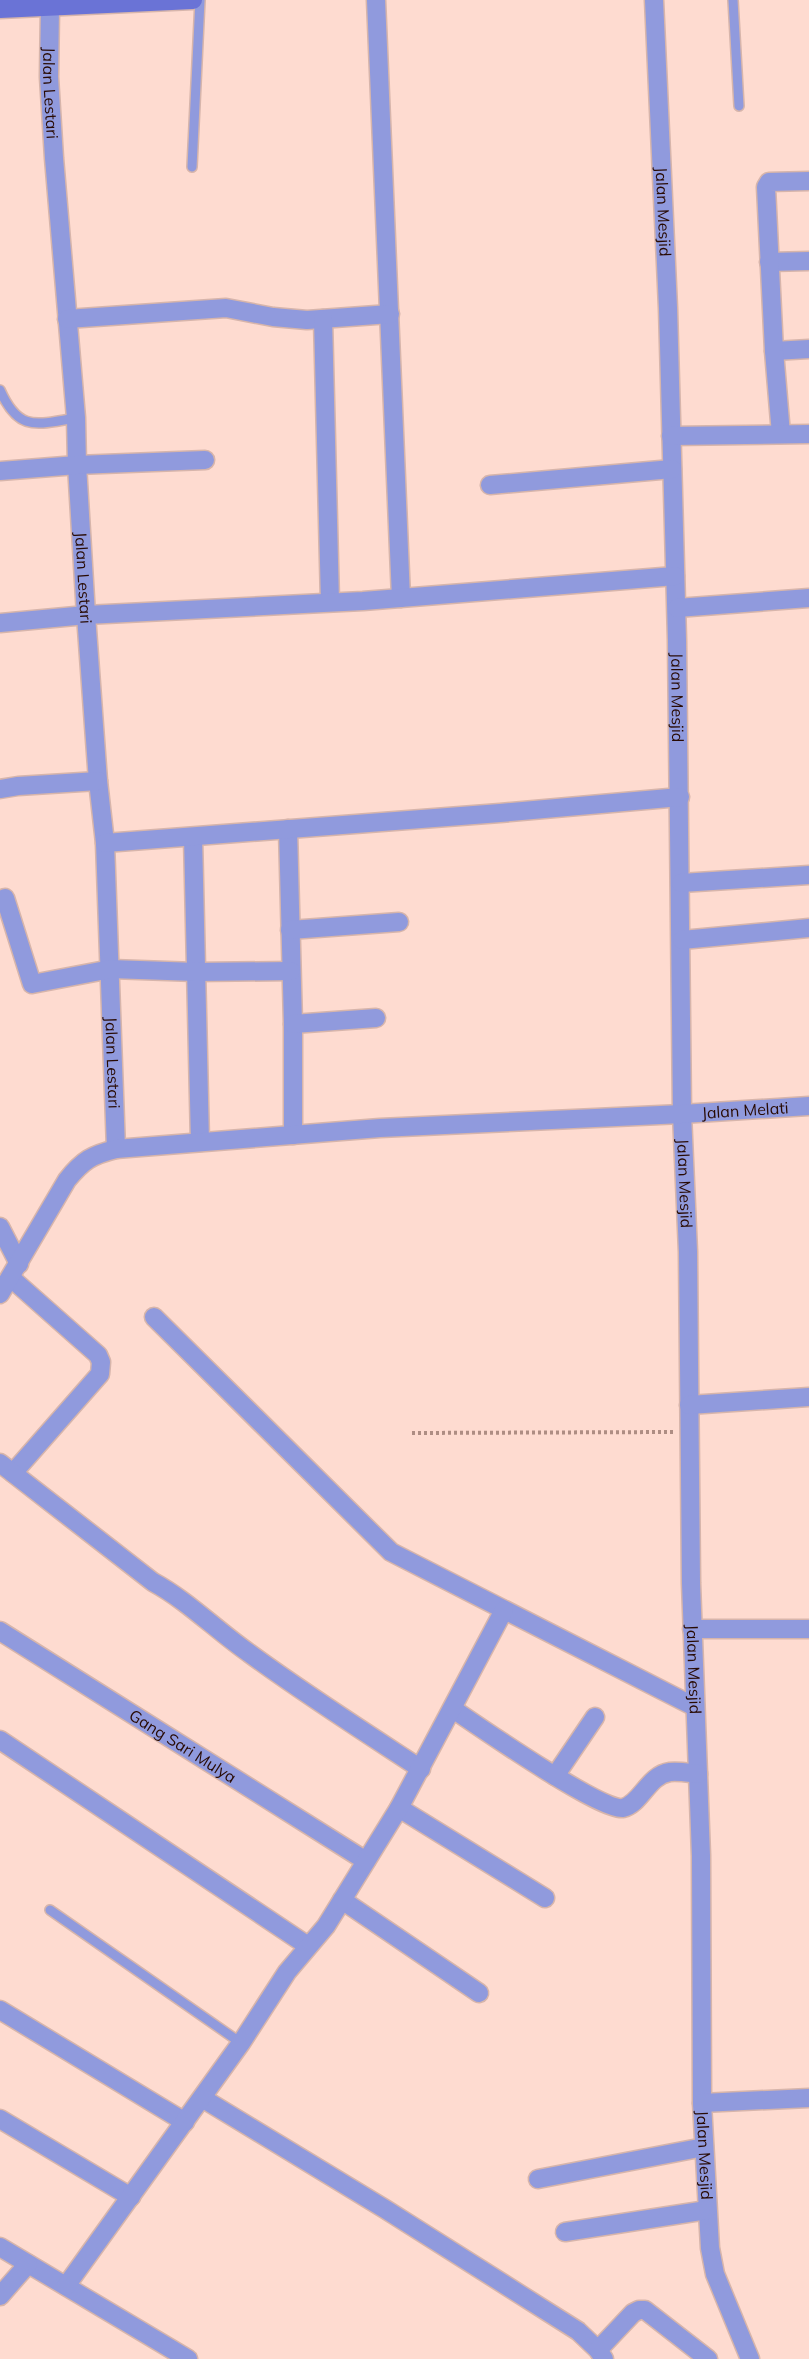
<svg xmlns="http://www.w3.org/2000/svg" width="809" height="2359" font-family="Mulish,sans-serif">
	<rect width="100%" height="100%" fill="#fedbd0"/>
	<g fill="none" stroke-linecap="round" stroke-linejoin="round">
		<defs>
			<path id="service" d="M733,0L739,106
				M192,167L200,0
				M0,390C19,433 37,424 76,418
				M50,1910L241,2043"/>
			<g id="minor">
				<path d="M376,0L401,598"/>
				<path id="s1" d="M654,0L668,308L677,640L682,1114L688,1252L691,1583L701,1856L702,2103L710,2248L715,2274L750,2359"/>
				<path id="s2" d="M50,7L49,77L54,158L76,418L77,465L86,615L98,781L105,843L116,1149"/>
				<path d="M769,262L809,261"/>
				<path d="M67,319L226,308L273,317L307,320L390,314"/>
				<path d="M323,319L330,602"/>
				<path d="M774,351L809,349"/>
				<path d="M781,434L774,351L766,187L769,182L809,181"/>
				<path d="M671,436L809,434"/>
				<path d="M0,471L77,465L205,460"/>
				<path d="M490,485L672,469"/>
				<path d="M677,608L809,598"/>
				<path d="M0,623L86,615L363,601L675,576"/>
				<path d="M0,789L18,786L98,781"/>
				<path d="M288,829L293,1024V1135"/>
				<path d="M193,837L200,1142"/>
				<path d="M105,843L500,813L680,797"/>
				<path d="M681,883L809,875"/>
				<path d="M5,898L32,984L111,969L196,972L291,971"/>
				<path d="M290,930L399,922"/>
				<path d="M682,940L809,928"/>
				<path d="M293,1024L376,1018"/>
				<path d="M0,1227L19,1264"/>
				<path d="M11,1278L98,1355L101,1362L100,1374L13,1473"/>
				<path id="s3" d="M0,1294L67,1180C83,1160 92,1155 116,1149L380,1128L682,1114L809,1106"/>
				<path d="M154,1317L391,1552L695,1707"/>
				<path d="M689,1405L809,1397"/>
				<path d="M0,1463L153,1582C188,1601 216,1630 249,1653C305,1694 363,1731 421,1769"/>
				<path d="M692,1629H809"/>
				<path id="s4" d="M0,1631L366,1861"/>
				<path d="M453,1709C478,1726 602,1812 623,1808C641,1804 648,1775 670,1772C679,1771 689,1773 698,1774"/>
				<path d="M0,1740L308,1946"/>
				<path d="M555,1776L595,1717"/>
				<path d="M399,1808L545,1898"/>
				<path d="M342,1900L479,1993"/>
				<path d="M0,2010L185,2122"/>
				<path d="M202,2098L385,2209L578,2331L598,2350L604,2359"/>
				<path d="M702,2103L809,2098"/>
				<path d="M0,2119L131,2197"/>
				<path d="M538,2179L704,2147"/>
				<path d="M565,2232L707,2210"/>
				<path d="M0,2247L188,2359"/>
				<path d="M66,2286L241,2043L287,1972L326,1926L399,1808L504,1610"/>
				<path d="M0,2296L28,2264"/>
				<path d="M598,2350L633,2313L639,2310H645L708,2359"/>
			</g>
			<path id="secondary" d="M0,9L193,0"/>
		</defs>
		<use href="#service" stroke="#d7b5ab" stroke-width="12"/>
		<use href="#minor" stroke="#d7b5ab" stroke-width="21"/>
		<use href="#secondary" stroke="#d7b5ab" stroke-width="21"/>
		<path stroke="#ae8d83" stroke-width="4" stroke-dasharray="3 3" stroke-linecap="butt" d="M412,1433L674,1432"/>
		<use href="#service" stroke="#909add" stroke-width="9"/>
		<use href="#minor" stroke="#909add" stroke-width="18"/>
		<use href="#secondary" stroke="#6a73d6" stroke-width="18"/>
	</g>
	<g text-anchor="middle" stroke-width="4.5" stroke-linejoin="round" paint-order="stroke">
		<g font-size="16" fill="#280a03" stroke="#ffece7">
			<text dy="6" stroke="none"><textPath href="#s2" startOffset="86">Jalan Lestari</textPath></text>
			<text dy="6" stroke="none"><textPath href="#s1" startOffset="212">Jalan Mesjid</textPath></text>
			<text dy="6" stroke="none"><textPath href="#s2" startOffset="572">Jalan Lestari</textPath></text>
			<text dy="6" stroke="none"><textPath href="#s1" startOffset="698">Jalan Mesjid</textPath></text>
			<text dy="6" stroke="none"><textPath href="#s2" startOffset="1058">Jalan Lestari</textPath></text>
			<text dy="6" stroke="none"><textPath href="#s3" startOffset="822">Jalan Melati</textPath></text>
			<text dy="6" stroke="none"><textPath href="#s1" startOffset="1184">Jalan Mesjid</textPath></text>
			<text dy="6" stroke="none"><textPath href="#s1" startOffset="1670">Jalan Mesjid</textPath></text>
			<text dy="6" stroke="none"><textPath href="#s4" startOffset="216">Gang Sari Mulya</textPath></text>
			<text dy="6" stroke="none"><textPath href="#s1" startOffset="2156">Jalan Mesjid</textPath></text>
		</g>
	</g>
</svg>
